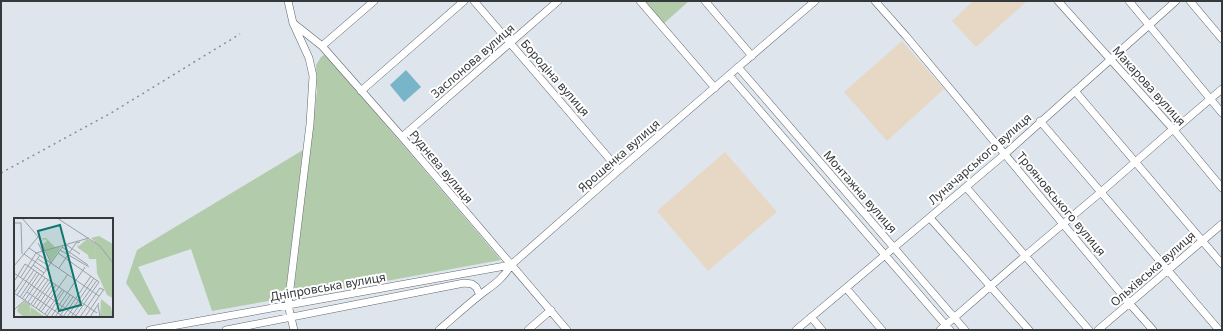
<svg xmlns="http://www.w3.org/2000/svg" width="1223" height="331" font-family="'Noto Sans',sans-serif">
	<rect width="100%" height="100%" fill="#dee5ec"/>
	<path fill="#e6d8c5" d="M973,1H1027L976,47L952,21Z
		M902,41L944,89L887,141L844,92Z
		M725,152L777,212L708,271L657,211Z"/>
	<path fill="#b2ccab" d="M640,1H689L661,26Z
		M324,55L327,56L501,260L293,298L317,91L316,65L321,57Z
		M303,150L285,298L212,311L191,249L138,267L161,314L148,315L126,283L137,250Z"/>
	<path fill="#78b5c9" d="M406,70L421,87L404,102L390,85Z"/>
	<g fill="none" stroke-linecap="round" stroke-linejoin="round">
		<defs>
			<path id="minor" d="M288,1L293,23L309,58L313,76L310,124L288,305L294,330
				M474,1L619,170
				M640,1L715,88
				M705,1L752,56
				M875,1L906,36L1129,303L1153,330
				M1058,1L1173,129L1222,188
				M1129,1L1222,113
				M1190,1L1222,39
				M293,23L322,46L402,137L567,330
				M322,46L374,1
				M738,67L965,330
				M729,75L950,330
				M361,91L464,1
				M1075,91L1222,264
				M1040,121L1219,330
				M1174,130L1222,89
				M402,137L558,1
				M966,187L1089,330
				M930,218L1029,330
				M846,288L882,330
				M811,317L822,330
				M150,330L511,265
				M226,330L464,283L472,284L476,287L480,295
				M439,330C453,318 466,306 480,295C493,285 502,280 511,265L619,170L815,1
				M528,330L551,310
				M796,330L1005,154L1176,1
				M940,330L1025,256L1101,192L1173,129
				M1098,330L1222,224"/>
		</defs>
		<use href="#minor" stroke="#61676d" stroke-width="8"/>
		<use href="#minor" stroke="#fff" stroke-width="7"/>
		<path stroke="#898e93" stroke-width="1.5" stroke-dasharray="2 4" stroke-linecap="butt" d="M1,173L111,113L240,34"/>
	</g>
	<g text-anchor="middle" stroke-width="4" stroke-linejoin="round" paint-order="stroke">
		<g font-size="12" fill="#36393c" stroke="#fff">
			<text transform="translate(473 61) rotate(-41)" y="4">Заслонова вулиця</text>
			<text transform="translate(555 78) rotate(49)" y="4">Бородіна вулиця</text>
			<text transform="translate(1149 86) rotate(48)" y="4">Макарова вулиця</text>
			<text transform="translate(619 156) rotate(-41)" y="4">Ярошенка вулиця</text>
			<text transform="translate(980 159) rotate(-41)" y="4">Луначарського вулиця</text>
			<text transform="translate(441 167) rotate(50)" y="4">Руднєва вулиця</text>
			<text transform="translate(860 192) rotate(49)" y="4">Монтажна вулиця</text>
			<text transform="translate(1061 204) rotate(50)" y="4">Трояновського вулиця</text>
			<text transform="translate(1153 269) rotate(-41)" y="4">Ольхівська вулиця</text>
			<text transform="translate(328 287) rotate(-10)" y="4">Дніпровська вулиця</text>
		</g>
	</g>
	<g transform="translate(14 218)">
		<rect width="99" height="99" fill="#dee5ec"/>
		<path d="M85,18L99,26V80L93,77L83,55L81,24L77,20ZM29,20H32L41,29H47L37,44L29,26L33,23L31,21L28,23ZM73,21L81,25L82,41H75L74,37L64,30L63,27L65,28ZM87,81L97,89L99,99H86ZM11,83L16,86L17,98V89L31,99H10L6,96L3,93L5,88Z" fill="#b2ccab"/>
		<path fill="none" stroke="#9ba0a6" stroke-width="1" d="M8,0L26,21L37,45M43,0L86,28L99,45M0,5H7L8,36M24,25L31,39M51,26L66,36M48,29L74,47M15,30L85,78M46,32L75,49M44,35L85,64L61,99M10,36L33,52M24,41L35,48M19,47L30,55M0,48L24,19M45,50L62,25L66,24M0,55L64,99M7,59L22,35L75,20M1,62L11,46L83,95M13,74L50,99M0,75L26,37M0,75L35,99M3,77L20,52M6,79L23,54M8,81L25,56M14,84L31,60M17,86L34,62M84,87L86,99M19,88L36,64M22,90L39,65M0,92L11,82L49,28M25,92L42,67M27,94L54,56M31,96L48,72M33,98L50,73M37,99L71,49M41,99L56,77M45,99L59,79M49,99L77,58M53,99L80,60M57,99L83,62M66,99L86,70L90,72M71,99L90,71M76,99L85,85"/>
		<path fill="#0f766e" fill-opacity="0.15" stroke="#0f766e" stroke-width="2" d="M46,7L67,87L45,93L24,13Z"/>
		<rect width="99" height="99" fill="none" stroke="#36393c" stroke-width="2"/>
	</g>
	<rect width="1223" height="331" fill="none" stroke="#36393c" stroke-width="4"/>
</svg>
